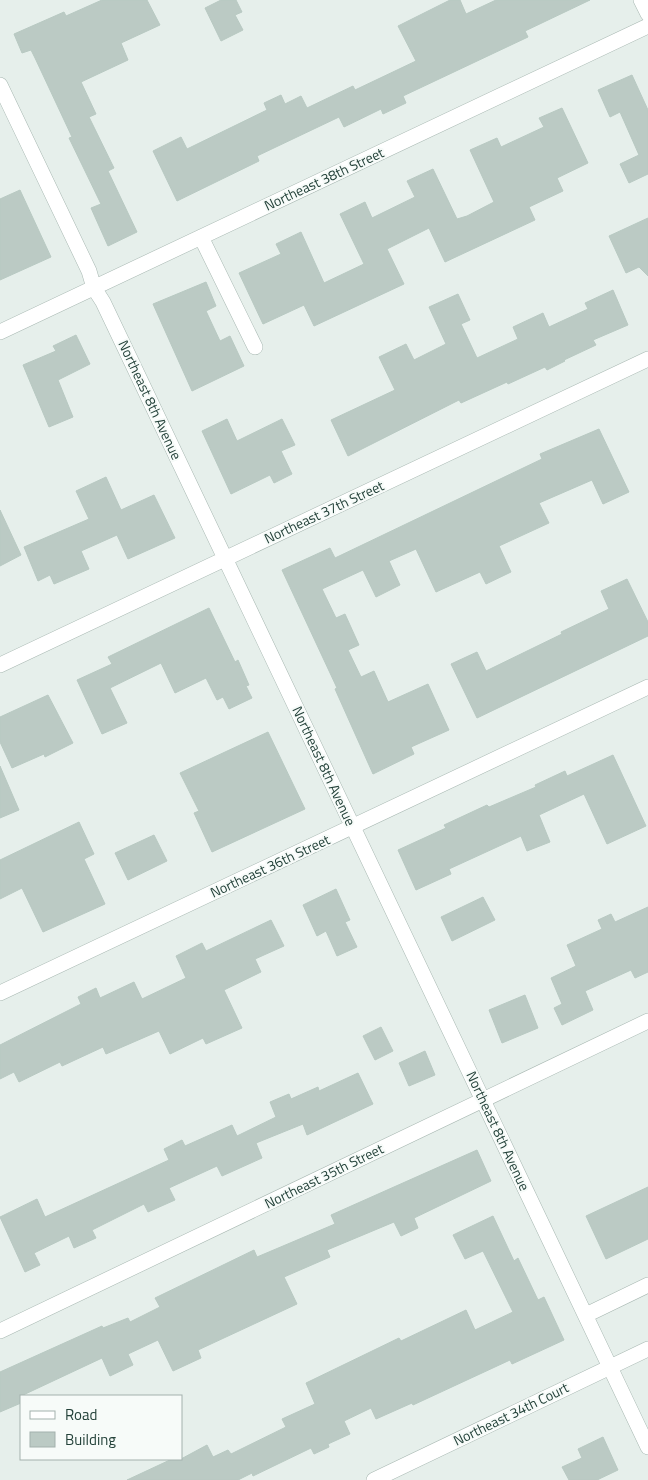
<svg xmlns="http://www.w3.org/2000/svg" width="648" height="1480" font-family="'Titillium Web',sans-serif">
	<rect width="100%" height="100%" fill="#e6efeb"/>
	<path fill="#bbcac4" stroke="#b8c9c2" d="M102,0H147L160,25L121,43L128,60L81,82L96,114L89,117L114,168L108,171L137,232L108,246L91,208L101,204L69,138L72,137L35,58L31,50L22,53L14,34L64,12L66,16Z
		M221,0H236L242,12L235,15L243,30L221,41L205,8Z
		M450,0H460L466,14L496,0H590L525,31L528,37L403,96L406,103L383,114L381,109L344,127L339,117L257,156L259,161L177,201L153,151L181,137L187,149L267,110L264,103L281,95L285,104L301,96L307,108L353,86L355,90L416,61L398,26Z
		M632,75L648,110V174L629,183L620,164L639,155L620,112L610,117L598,90Z
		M562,108L588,163L557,178L563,191L529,207L535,220L445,262L429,228L387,249L404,284L314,326L304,305L263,324L239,273L281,254L276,244L301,232L324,283L364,264L340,214L365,202L372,218L415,197L407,181L433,169L457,219L467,216L494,202L470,150L497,138L501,147L544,127L539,118Z
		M20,190L51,257L0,280V199Z
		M648,218V276L639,267L626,273L609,236Z
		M206,282L216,306L206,311L220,341L230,336L244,366L192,391L153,304Z
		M613,290L628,325L593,340L596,345L564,360L565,361L547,370L545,367L508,384L507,382L461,403L459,400L348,456L331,420L395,390L379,357L406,344L414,360L446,344L429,307L458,294L470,320L461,324L477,358L518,339L513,327L543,313L549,327L588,309L585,303Z
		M76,335L90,364L58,380L73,417L49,427L23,365L56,351L53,346Z
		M227,419L237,441L282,419L295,445L281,451L292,474L274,483L270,475L231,494L202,431Z
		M599,429L629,492L603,504L592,480L539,503L549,523L499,546L511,572L486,584L480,572L436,592L416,549L389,561L400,585L376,597L363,570L322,589L336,618L345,614L359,645L348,650L361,677L374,671L388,702L428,684L449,730L411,747L414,754L373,774L335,689L337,688L282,570L330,548L335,558L542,459L540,454Z
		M106,477L121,510L154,495L175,538L128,559L117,535L81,551L89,569L54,584L50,575L38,581L24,547L89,519L76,491Z
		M0,510L21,555L0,566Z
		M627,579L648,622V636L477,718L451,664L477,652L486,671L562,634L561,632L609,609L601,591Z
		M209,608L235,662L238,660L249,685L246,686L252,698L229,709L223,697L217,700L206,678L175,693L161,663L110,688L127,723L102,734L77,680L112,664L108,657Z
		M48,695L73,743L45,757L44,754L12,768L0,742V717Z
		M268,732L305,809L212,852L194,813L199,811L180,773Z
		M613,755L646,826L607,844L584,794L539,815L550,842L527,851L521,836L449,869L451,874L416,890L398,850L446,828L444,825L487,805L489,807L536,787L535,785L565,771L567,776Z
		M0,766L19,810L0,818Z
		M79,822L94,854L84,859L105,904L43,932L22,888L0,899V860Z
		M154,835L167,861L128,880L115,853Z
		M336,889L350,920L345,922L357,947L337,956L326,931L317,936L303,905Z
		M483,897L495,920L452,941L441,917Z
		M648,907V972L635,978L631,970L585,991L593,1010L562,1025L554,1008L562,1004L551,978L576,966L567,945L602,929L598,920L611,914L615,922Z
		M271,920L284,946L255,959L261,972L224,990L242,1028L206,1044L203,1038L170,1054L159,1031L106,1054L103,1047L62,1066L60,1062L19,1082L14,1072L0,1079V1045L81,1004L78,997L96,988L100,998L134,982L142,999L186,978L176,956L202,943L206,951Z
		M525,995L538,1028L502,1043L489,1010Z
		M381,1027L393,1051L375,1060L363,1036Z
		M425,1051L435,1075L409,1086L399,1063Z
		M358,1073L373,1104L307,1135L303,1124L256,1143L262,1158L222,1176L217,1166L169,1188L175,1200L148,1212L144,1204L92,1230L96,1238L74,1248L69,1236L34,1253L40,1265L25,1272L0,1217L37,1199L45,1217L169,1160L164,1149L182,1140L185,1146L232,1125L237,1136L276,1117L270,1102L289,1094L291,1099L318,1087L319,1091Z
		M477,1150L491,1181L414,1218L418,1228L401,1236L394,1222L327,1250L330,1257L284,1277L297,1304L198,1350L201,1358L173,1371L158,1340L128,1354L133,1365L110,1376L102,1358L21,1396V1403L0,1412V1372L102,1326L103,1328L128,1318L130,1322L160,1307L155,1298L254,1250L257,1257L335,1224L331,1215Z
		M648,1187V1239L606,1259L586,1216Z
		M493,1216L514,1261L518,1258L538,1300L544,1297L564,1340L512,1364L510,1360L413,1405L412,1403L376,1419L371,1408L344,1421L350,1434L328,1444L329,1447L314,1454L311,1448L253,1476L252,1473L238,1480H127L172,1459H181L207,1445L213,1457L228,1450L231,1454L286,1427L282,1419L315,1404L306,1383L399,1338L401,1341L466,1310L475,1330L513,1312L483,1251L465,1259L453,1235Z
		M603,1437L618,1470L597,1480H569L562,1467L582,1458L578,1449Z"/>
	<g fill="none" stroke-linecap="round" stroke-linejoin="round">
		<defs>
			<path id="minor" d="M641,0L648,14
				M0,85L89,271L94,288L103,302L648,1447
				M201,237L255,347
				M0,332L648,26
				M0,665L648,359
				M0,993L648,687
				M586,1315L648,1285
				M0,1331L648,1021
				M374,1480L648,1349"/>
		</defs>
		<use href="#minor" stroke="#a8b8b2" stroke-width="16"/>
		<use href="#minor" stroke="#fff" stroke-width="15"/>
	</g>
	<g text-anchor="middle" stroke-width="4" stroke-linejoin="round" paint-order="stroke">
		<g font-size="14" fill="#24423a" stroke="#f7fbf9">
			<text transform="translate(324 179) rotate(-25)" y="5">Northeast 38th Street</text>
			<text transform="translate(150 400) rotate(65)" y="5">Northeast 8th Avenue</text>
			<text transform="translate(324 512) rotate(-25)" y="5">Northeast 37th Street</text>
			<text transform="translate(324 766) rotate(65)" y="5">Northeast 8th Avenue</text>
			<text transform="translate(270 866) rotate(-25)" y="5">Northeast 36th Street</text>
			<text transform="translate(498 1131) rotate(65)" y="5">Northeast 8th Avenue</text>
			<text transform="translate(324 1176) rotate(-26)" y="5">Northeast 35th Street</text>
			<text transform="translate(511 1414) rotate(-26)" y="5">Northeast 34th Court</text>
		</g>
	</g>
	<rect x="20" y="1395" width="162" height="65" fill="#f7fbf9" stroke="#a3b1ad"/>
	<rect x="30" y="1411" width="25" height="8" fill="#ffffff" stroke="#a3b1ad"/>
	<text x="65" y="1420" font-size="15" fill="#24423a">Road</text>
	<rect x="30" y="1432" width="25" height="15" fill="#bbcac4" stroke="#a3b1ad"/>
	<text x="65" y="1445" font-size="15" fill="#24423a">Building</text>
</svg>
